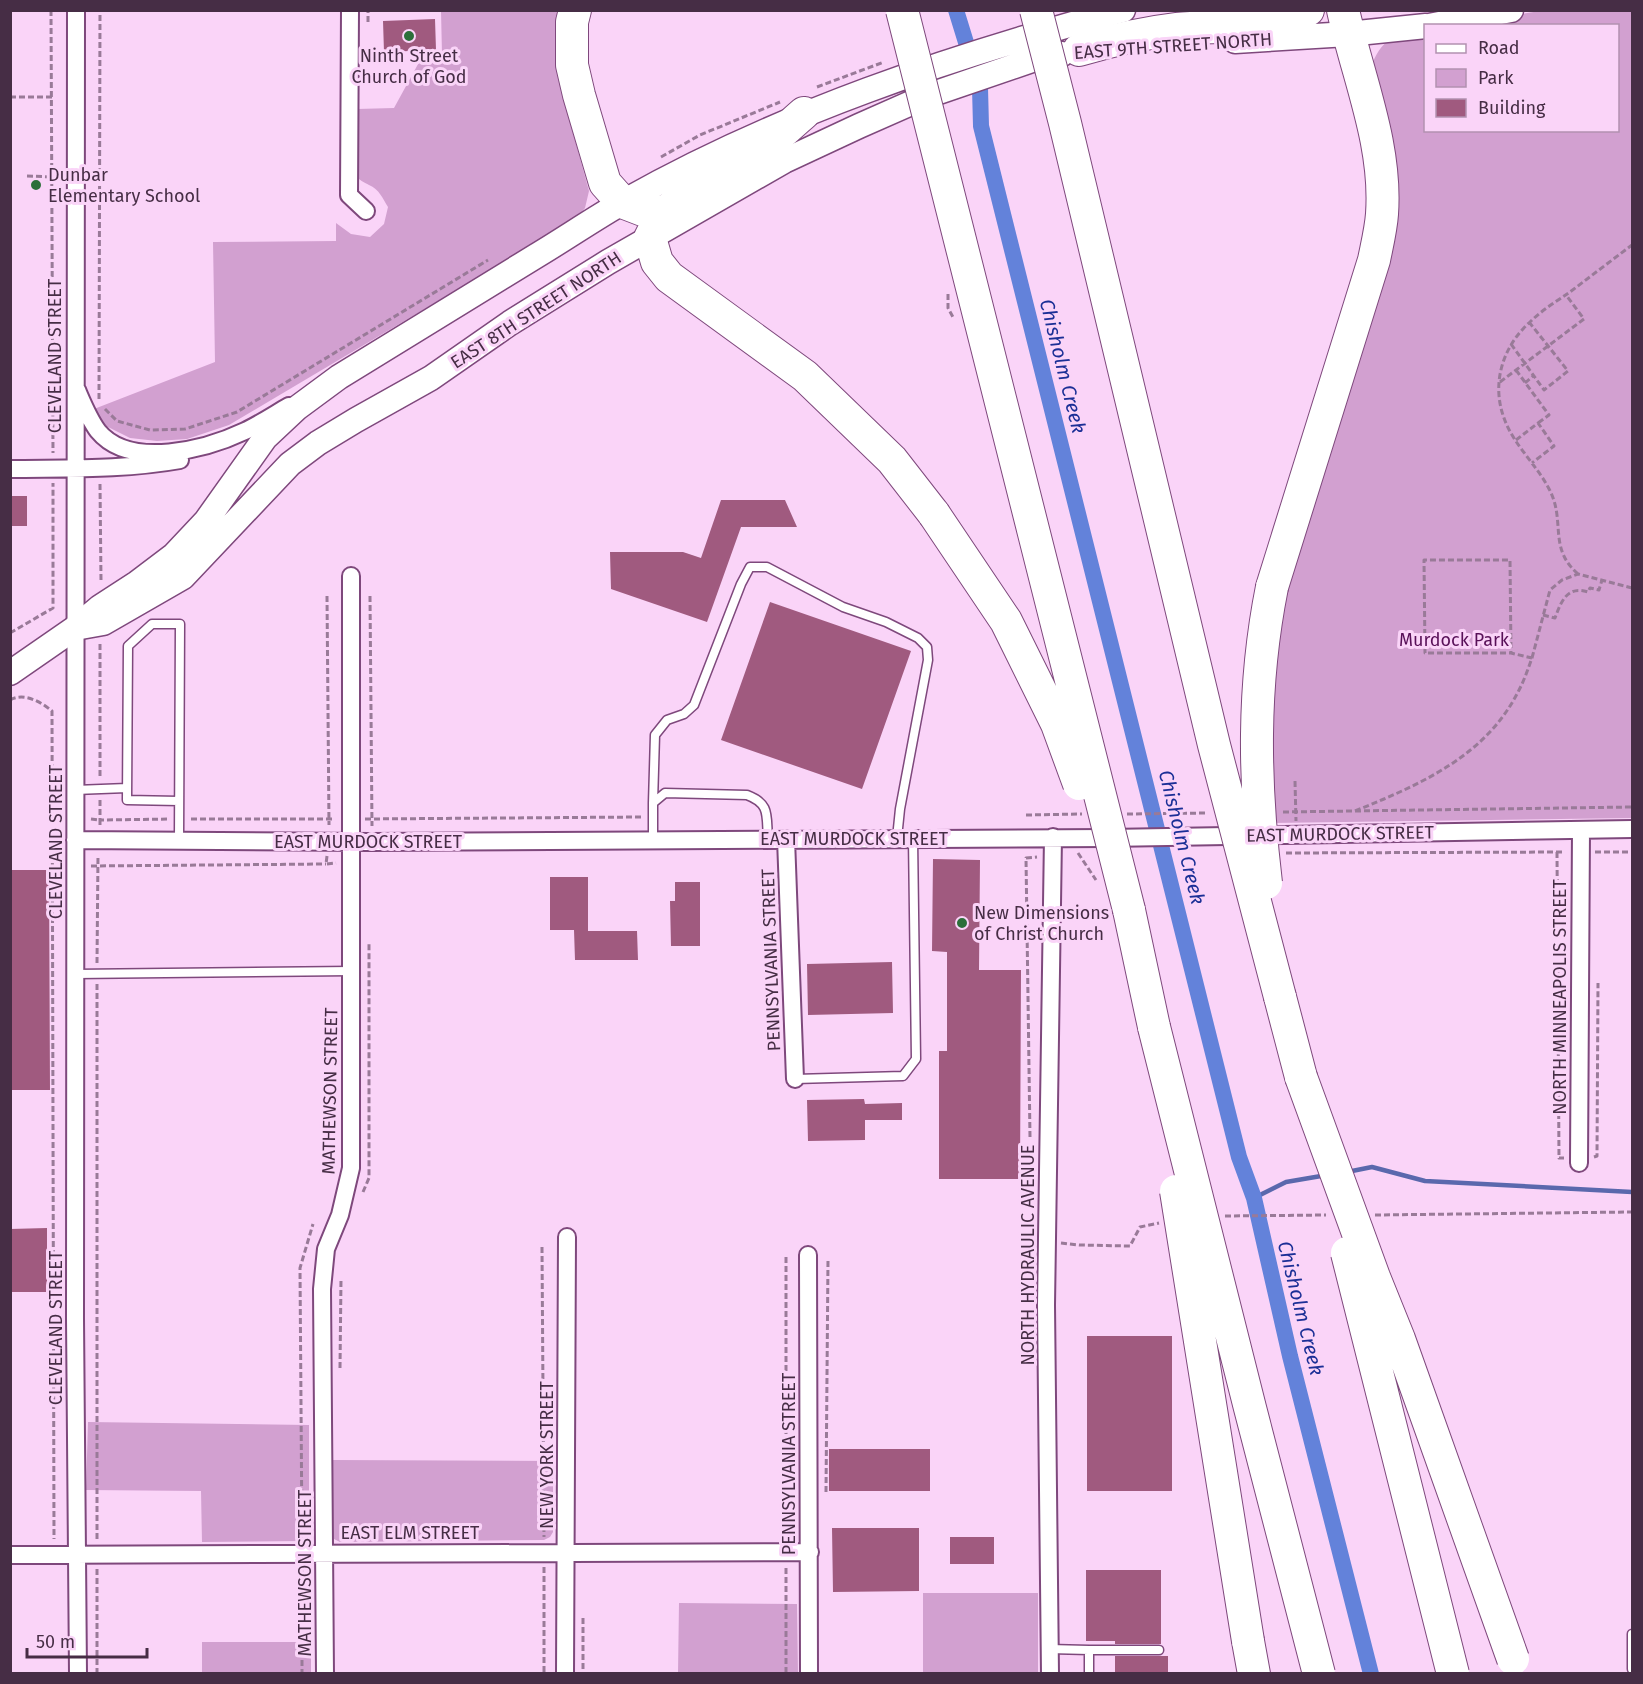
<svg xmlns="http://www.w3.org/2000/svg" width="1643" height="1684" font-family="'Fira Sans',sans-serif">
	<rect width="100%" height="100%" fill="#fad4f8"/>
	<path fill="#d2a0d0" d="M441,11H561L557,43L558,78L589,191L585,208L576,219L229,425L187,439L157,441L130,438L106,426L94,409L215,362L213,242L336,241V223L351,234L370,237L384,224L388,207C383,199 379,189 369,185C364,182 362,182 357,177V109L394,108L423,55L442,54Z
		M1540,11H1632V818L1271,823L1273,637L1372,300V64C1385,34 1396,37 1425,30L1426,130H1618V26L1452,25Z
		M88,1422L309,1425V1533L308,1539L303,1541L202,1542L201,1491L86,1490Z
		M332,1460L553,1461V1532L550,1537L544,1540L340,1542L334,1539L332,1534Z
		M923,1593H1038V1673H923Z
		M679,1603L797,1604L798,1673H678Z
		M202,1642H311V1673H202Z"/>
	<g fill="none" stroke-linecap="round" stroke-linejoin="round">
		<path stroke="#5a68ad" stroke-width="4.5" d="M1347,1172L1372,1167L1425,1181L1632,1192
			M1254,1198L1286,1182L1327,1175"/>
		<path stroke="#6382da" stroke-width="16" d="M956,10L980,88L981,126L1239,1157L1254,1198L1290,1356L1371,1674"/>
	</g>
	<path fill="#a05a7f" d="M435,19L436,50L384,52L383,21Z
		M10,496H27V526H10Z
		M721,500H785L797,527H741L707,622L611,589L610,552H683L701,558Z
		M770,602L911,651L862,789L721,740Z
		M933,859L980,860L979,970H1021L1020,1179H939V1051H947V952L932,951Z
		M10,870H49L50,1090H10Z
		M550,877H588V931H637L638,960H575L574,930H550Z
		M675,882H700V946H671L670,901H675Z
		M892,962L893,1013L808,1015L807,964Z
		M864,1099L865,1104L902,1103V1120H865V1140L808,1141L807,1100Z
		M47,1228V1292H10V1229Z
		M1087,1336H1172V1491H1087Z
		M829,1449H930V1491H829Z
		M832,1528H919V1591L833,1592Z
		M950,1537H994V1564H950Z
		M1086,1570H1161V1644H1115V1641H1086Z
		M1115,1656H1168V1674H1115Z"/>
	<g fill="none" stroke-linecap="round" stroke-linejoin="round">
		<defs>
			<path id="lane" d="M75,790L127,788
				M653,803L655,735L667,720L684,714L694,705L741,584L750,567H767L843,607L886,622L918,638L927,647L928,660L900,809L897,838
				M653,840V803L665,793L747,795C771,804 766,816 768,839
				M179,841L180,624H152L128,646L127,800L179,801
				M75,974L352,971
				M795,1079L903,1076L916,1059L913,838
				M1632,1634V1669
				M1049,1649L1089,1650V1674
				M1089,1650H1159"/>
			<path id="street" d="M76,10L75,1319L78,1674
				M350,10L349,195L366,211
				M77,390C83,404 89,419 98,431C130,470 207,449 245,431C260,424 275,414 289,406
				M10,469C67,468 124,470 180,460
				M786,839L795,1079
				M75,840L370,842L1108,838L1632,829
				M1579,1163L1581,830
				M808,1255L809,1674
				M10,1555L810,1552
				M325,1674L322,1289L326,1249L340,1215L351,1168V576
				M565,1674L567,1237
				M1050,1674L1046,1305L1053,837"/>
			<path id="secondary" d="M1429,26L1511,10
				M1235,41L1348,34L1426,26
				M75,628L103,623L183,577L290,464L318,443L356,420L431,378L510,323L608,262L784,161L859,126L927,96L1038,58L1062,54
				M10,673L75,628L100,607L137,583L174,555L206,521L265,438L297,408L339,377C405,336 471,296 536,256C566,238 595,218 625,201C781,113 950,57 1123,10"/>
			<path id="highway" d="M575,10L572,22V65L579,95L605,183L622,202L648,212L683,210
				M1079,50C1112,40 1143,33 1177,29C1214,25 1278,31 1308,10
				M804,113C790,125 776,139 761,149C719,174 672,191 650,238L657,262L669,277L805,376L892,460L934,514
				M1272,587L1374,260C1377,245 1381,229 1382,214C1387,144 1358,78 1343,10
				M1129,910L1154,1027
				M1280,997L1301,1077
				M1248,1641L1254,1674"/>
		</defs>
		<use href="#lane" stroke="#7e487c" stroke-width="11"/>
		<use href="#street" stroke="#7e487c" stroke-width="20"/>
		<use href="#secondary" stroke="#7e487c" stroke-width="27"/>
		<use href="#highway" stroke="#7e487c" stroke-width="34"/>
		<path stroke="#997a98" stroke-width="3" stroke-dasharray="6 3" stroke-linecap="butt" d="M51,10L53,453
			M368,22V10
			M817,87L884,62
			M10,97H52
			M661,157L700,135L780,102
			M27,176L52,177
			M948,294V308L954,319
			M1511,344L1544,390L1568,371L1529,322
			M1516,370L1549,415L1538,423
			M1500,382L1584,319L1566,295
			M1525,383L1534,375
			M99,399L100,10
			M105,409L117,421L150,430L185,429L237,412L488,260
			M1516,440L1538,423L1554,446L1532,463
			M100,484L101,581
			M1578,574C1547,547 1567,520 1548,487C1535,463 1513,444 1504,418C1491,383 1503,346 1530,322C1542,310 1557,301 1570,292C1591,276 1612,260 1632,245
			M327,596L329,825
			M370,596L372,826
			M1543,615L1555,618C1561,602 1567,585 1588,592L1590,588L1599,590L1602,580
			M10,633L53,608V483
			M100,644V778
			M1532,658L1550,590L1562,580L1578,574L1632,588
			M10,700C24,692 41,702 52,711L54,1539
			M1295,781L1296,821
			M100,800V820L170,819
			M1355,811C1419,785 1485,757 1518,692C1524,681 1528,669 1532,658L1511,653L1510,560H1424L1425,653H1511
			M1283,812L1632,807
			M1127,814L1208,813
			M1026,815L1082,814
			M91,819L100,820V825
			M191,819H335
			M365,819L641,817
			M1557,852L1559,1158H1564
			M1595,852H1632
			M1078,853L1096,880
			M1286,853L1565,852
			M327,856L326,864L336,863
			M91,866L326,864
			M97,963L98,855
			M1030,1137L1026,858L1037,857
			M1594,1157L1597,1156L1598,983
			M363,1192L369,1178V942
			M1375,1215L1632,1212
			M1225,1216L1326,1215
			M1061,1243L1079,1245L1130,1246L1140,1227L1159,1223
			M542,1247L544,1537
			M786,1257V1537
			M340,1368L341,1279
			M826,1492L828,1260
			M97,1539V984
			M302,1540L300,1268L313,1224
			M544,1567V1674
			M786,1568V1674
			M97,1569V1674
			M302,1570V1674
			M583,1618V1674"/>
		<use href="#lane" stroke="#fff" stroke-width="8"/>
		<use href="#street" stroke="#fff" stroke-width="16"/>
		<use href="#secondary" stroke="#fff" stroke-width="24"/>
		<use href="#highway" stroke="#fff" stroke-width="32"/>
		<defs>
			<path id="highway-bridge" d="M902,10L1129,910
				M1036,10L1065,123L1214,745L1280,997
				M934,514L1006,621L1057,724L1079,784
				M1266,883C1254,782 1252,687 1272,587
				M1154,1027L1250,1408L1319,1674
				M1301,1077L1374,1277L1399,1339L1513,1659
				M1176,1191L1248,1641
				M1347,1253L1453,1674"/>
		</defs>
		<use href="#highway-bridge" stroke="#7e487c" stroke-width="34" stroke-linecap="butt"/>
		<use href="#highway-bridge" stroke="#fff" stroke-width="32"/>
	</g>
	<g fill="#2c6f3a" stroke="#fad4f8" stroke-width="2">
		<circle cx="409" cy="36" r="6"/>
		<circle cx="36" cy="185" r="6"/>
		<circle cx="962" cy="923" r="6"/>
	</g>
	<g text-anchor="middle" stroke-width="6" stroke-linejoin="round" paint-order="stroke">
		<g font-size="18" fill="#462d45" stroke="#fad4f8">
			<text transform="translate(1173 46) rotate(-4)" y="6">EAST 9TH STREET NORTH</text>
			<text transform="translate(536 310) rotate(-33)" y="6">EAST 8TH STREET NORTH</text>
			<text transform="translate(55 356) rotate(-90)" y="6">CLEVELAND STREET</text>
			<text transform="translate(1340 834) rotate(-1)" y="6">EAST MURDOCK STREET</text>
			<text x="854" y="845">EAST MURDOCK STREET</text>
			<text transform="translate(56 842) rotate(-90)" y="6">CLEVELAND STREET</text>
			<text x="368" y="848">EAST MURDOCK STREET</text>
			<text transform="translate(771 960) rotate(-92)" y="6">PENNSYLVANIA STREET</text>
			<text transform="translate(1560 997) rotate(-90)" y="6">NORTH MINNEAPOLIS STREET</text>
			<text transform="translate(330 1091) rotate(-89)" y="6">MATHEWSON STREET</text>
			<text transform="translate(1028 1255) rotate(-90)" y="6">NORTH HYDRAULIC AVENUE</text>
			<text transform="translate(56 1328) rotate(-90)" y="6">CLEVELAND STREET</text>
			<text transform="translate(547 1455) rotate(-90)" y="6">NEW YORK STREET</text>
			<text transform="translate(789 1464) rotate(-90)" y="6">PENNSYLVANIA STREET</text>
			<text x="410" y="1539">EAST ELM STREET</text>
			<text transform="translate(305 1573) rotate(-90)" y="6">MATHEWSON STREET</text>
		</g>
		<g font-size="18" fill="#462d45" stroke="#fad4f8" text-anchor="start">
			<text x="409" y="62" text-anchor="middle">Ninth Street<tspan x="409" dy="21">Church of God</tspan></text>
			<text x="48" y="181">Dunbar<tspan x="48" dy="21">Elementary School</tspan></text>
			<text x="974" y="919">New Dimensions<tspan x="974" dy="21">of Christ Church</tspan></text>
		</g>
		<g font-size="18" fill="#581058" stroke="#fad4f8">
			<text x="1454" y="646">Murdock Park</text>
		</g>
		<g font-size="20" font-style="italic" fill="#1b2f96" stroke="#fad4f8">
			<text transform="translate(1063 366) rotate(76)" y="7">Chisholm Creek</text>
			<text transform="translate(1182 837) rotate(76)" y="7">Chisholm Creek</text>
			<text transform="translate(1301 1308) rotate(76)" y="7">Chisholm Creek</text>
		</g>
	</g>
	<rect width="1643" height="1684" fill="none" stroke="#462d45" stroke-width="24"/>
	<rect x="1424" y="24" width="195" height="108" fill="#fad4f8" stroke="#b291b0" stroke-width="1.5"/>
	<rect x="1436" y="44" width="30" height="9" fill="#ffffff" stroke="#b291b0" stroke-width="1.5"/>
	<text x="1478" y="54" font-size="18" fill="#462d45">Road</text>
	<rect x="1436" y="69" width="30" height="18" fill="#d2a0d0" stroke="#b291b0" stroke-width="1.5"/>
	<text x="1478" y="84" font-size="18" fill="#462d45">Park</text>
	<rect x="1436" y="99" width="30" height="18" fill="#a05a7f" stroke="#b291b0" stroke-width="1.5"/>
	<text x="1478" y="114" font-size="18" fill="#462d45">Building</text>
	<path d="M27 1648v9h120v-9" fill="none" stroke="#462d45" stroke-width="3"/>
	<text x="36" y="1648" font-size="18" fill="#462d45" stroke="#fad4f8" stroke-width="4.5" paint-order="stroke">50 m</text>
</svg>
